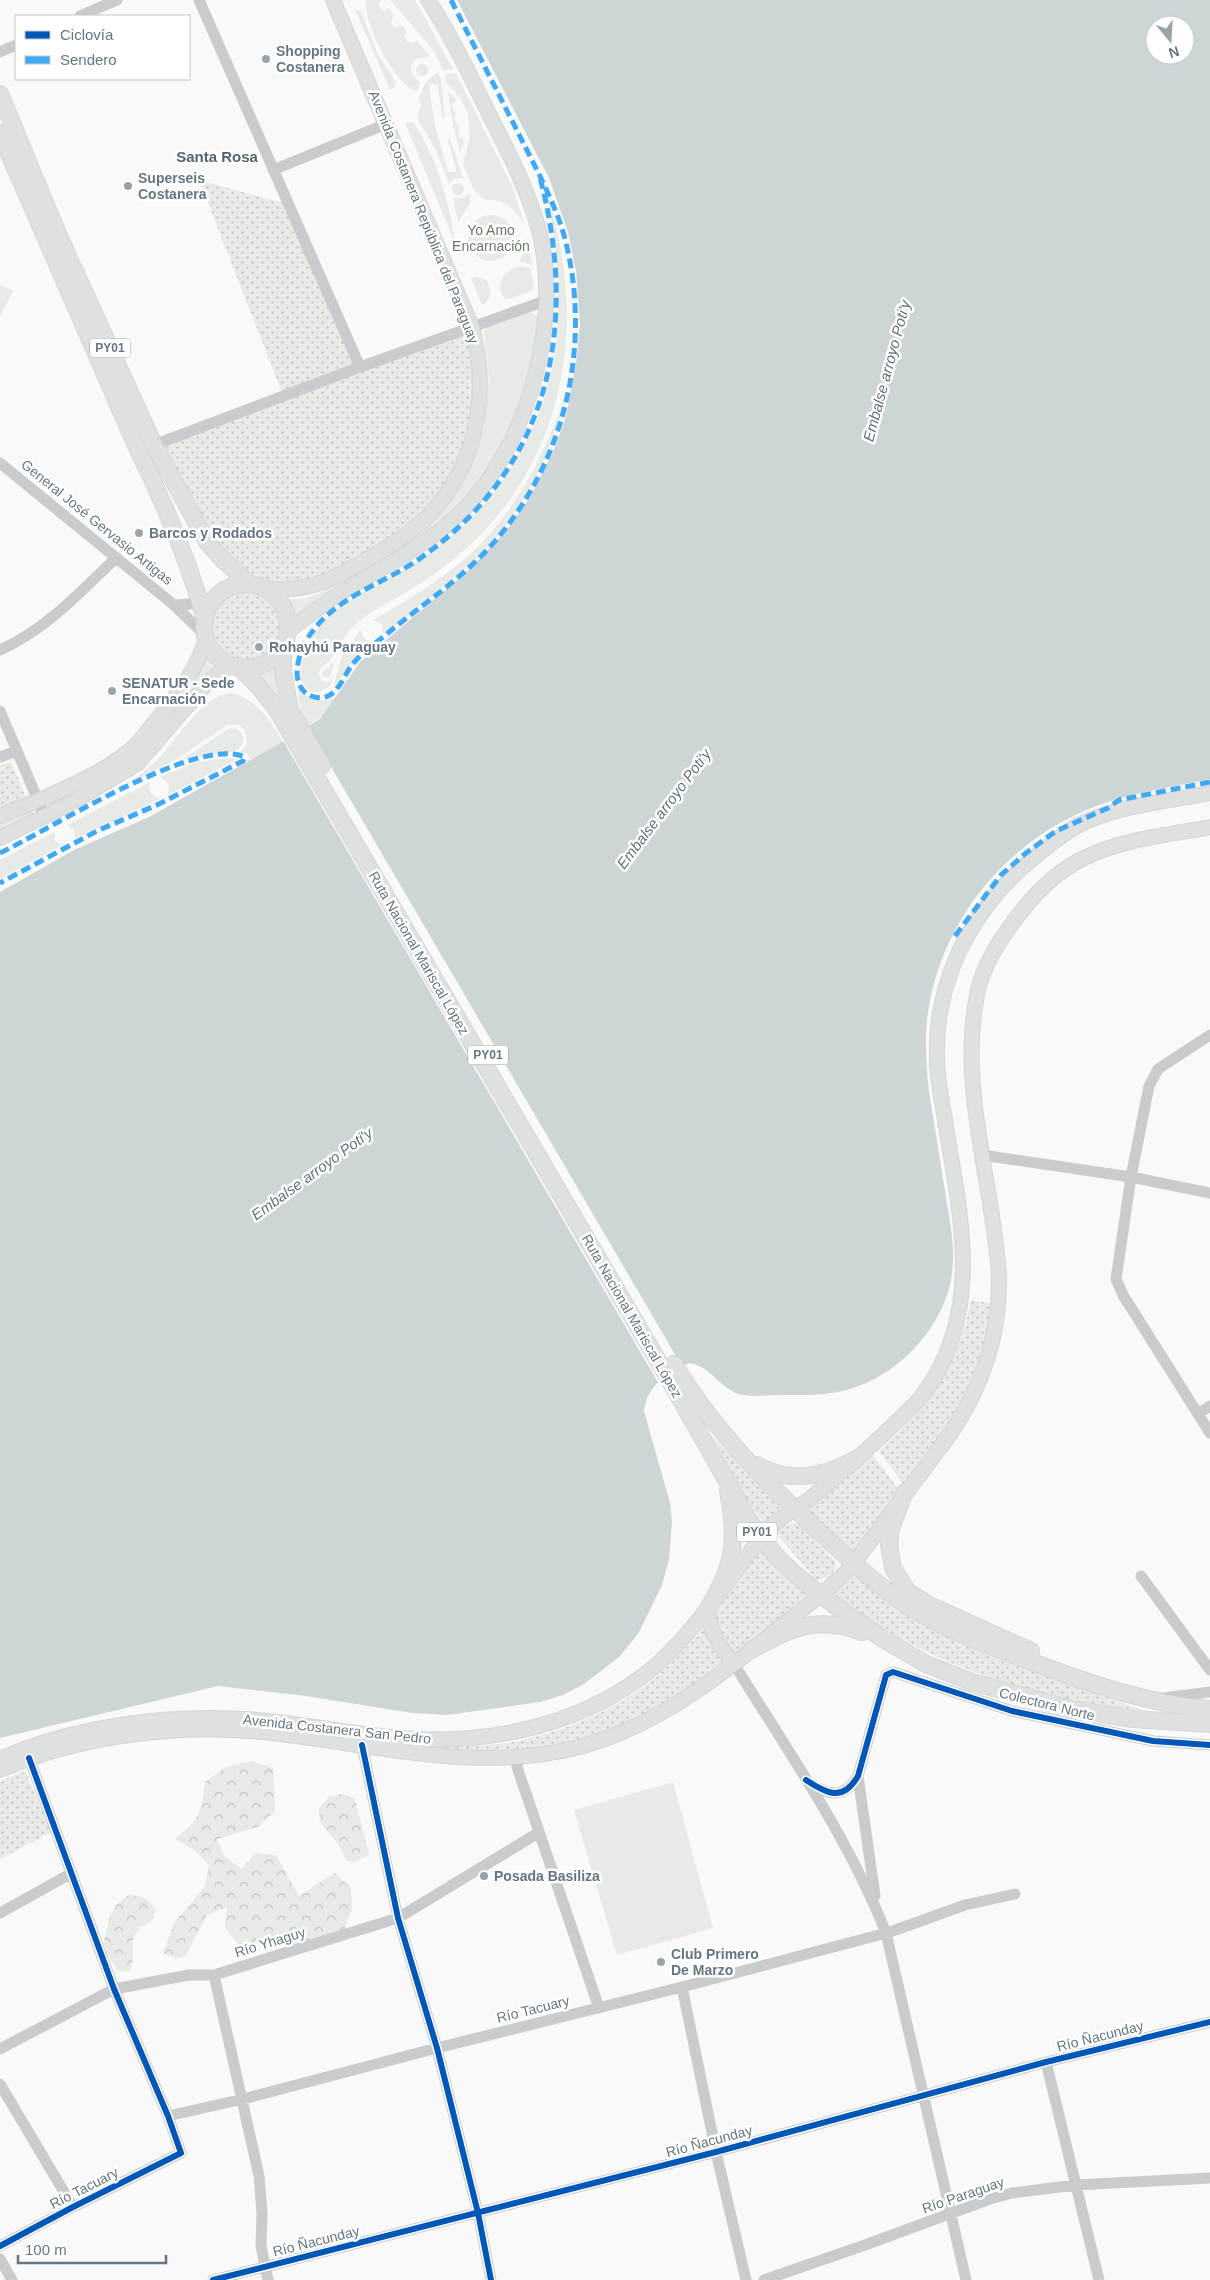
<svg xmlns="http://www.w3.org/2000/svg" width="1210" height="2280" font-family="Arial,sans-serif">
	<defs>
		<pattern id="grass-dots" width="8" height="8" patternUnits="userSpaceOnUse" patternTransform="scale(1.25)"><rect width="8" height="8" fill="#e8eae6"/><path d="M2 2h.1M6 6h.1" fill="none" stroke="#c0c2c0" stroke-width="1.8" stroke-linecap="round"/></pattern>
		<pattern id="forest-crowns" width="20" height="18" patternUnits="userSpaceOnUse" patternTransform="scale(1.25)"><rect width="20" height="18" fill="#e8eae6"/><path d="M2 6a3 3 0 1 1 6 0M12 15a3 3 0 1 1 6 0" fill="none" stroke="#c0c2c0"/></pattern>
	</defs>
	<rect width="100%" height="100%" fill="#f9f9f9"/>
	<path fill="url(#grass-dots)" d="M199,180L279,202L287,201L360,367L283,395Z
		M472,327L479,414L437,506L341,575L268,589L249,583L223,560L154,445Z
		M210 626a36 36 0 1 1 72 0a36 36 0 1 1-72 0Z
		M9,762L13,765L26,798L0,811V765Z
		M971,1300L994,1304L989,1338L964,1407L904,1485L879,1451C931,1402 957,1372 971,1300Z
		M713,1437L782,1508L763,1523L746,1498Z
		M873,1455L899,1490L851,1558L802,1509Z
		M794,1523L800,1526L835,1561L836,1566L831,1576L818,1580L814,1577L780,1538L778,1532L782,1527Z
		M762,1545L813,1597L735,1656L715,1627L713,1615Z
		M853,1575C897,1608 943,1638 994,1658C1011,1664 1029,1668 1045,1674C1079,1686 1111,1700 1146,1711C1026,1699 928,1663 829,1595L839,1589Z
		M703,1629L724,1663C674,1699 623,1733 562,1746C522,1755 480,1752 440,1751V1747C459,1746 479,1746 498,1744C543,1740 610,1713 646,1685C667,1669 685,1649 703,1629Z
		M25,1771L52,1832L0,1859V1781Z"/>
	<path fill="url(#forest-crowns)" d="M250,1761L273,1768L275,1811L258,1827L217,1839L225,1857L242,1869L255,1853L276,1855L299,1896L335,1873L351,1888L352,1909L344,1930L298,1944L277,1947L238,1944L225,1927L227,1907L207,1915L186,1955L176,1959L163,1953L174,1923L205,1886L209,1865L194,1850L175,1839C199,1820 202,1812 205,1782L226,1767Z
		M343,1794L355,1799L369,1855L354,1862L347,1861L338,1844L320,1822L319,1808L329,1797Z
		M129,1895C143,1896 150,1899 156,1911L151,1922L140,1927L133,1938V1960L129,1972L117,1970L106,1952L104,1941L110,1916L117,1904Z"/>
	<path fill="#e8eae6" d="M366,0H381L379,4L380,8L384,11L389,8L394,15L391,21L392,25L397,28L402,25L407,32L405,36L407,42L411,43L417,41L429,55L428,57L416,59L411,66L412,74L420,83L417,91C394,85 363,22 366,0Z
		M390,0H415L453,69L443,70L434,51Z
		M355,9L361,11L377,53L396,82L395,86L390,90Z
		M416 70a6 6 0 1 1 12 0a6 6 0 1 1-12 0Z
		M438,72L441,79L445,118L442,117L438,85L432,84L429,88L435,125L448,172H455L456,169L448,140L450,138L463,178L454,179L449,184L436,150L417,118L421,105L419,97L426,82Z
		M456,73L512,186L524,222L509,206L500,201L484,199L473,189L463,163L470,137L468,114L461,99L446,82L445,75Z
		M448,92L457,99L451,106L456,114L454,119L459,128L458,136L465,141L460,153L453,124Z
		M411,122L414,123C437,160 449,199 455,243L405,123Z
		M452 189a6 6 0 1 1 12 0a6 6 0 1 1-12 0Z
		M470,193V203L458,222L453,198H463Z
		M547,194C591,330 563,477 445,566C428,579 410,590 391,601C380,607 369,613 359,621C348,630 342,642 335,654C330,661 322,666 318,674L322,681L328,682L332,679L330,686L319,692H310L301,681C299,672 302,661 305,652C324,600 389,584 431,553C456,535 479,512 498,487C567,395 567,302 547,194Z
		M468 238a23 23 0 1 1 46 0a23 23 0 1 1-46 0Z
		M528,236L532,265L519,261L525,251Z
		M520,266L531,269L534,288L531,291L506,300C494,286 502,270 520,266Z
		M477,277L486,280C492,289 492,299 482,305L471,278Z
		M0,285L13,291L1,315L0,314Z
		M531,312L539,318C536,338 535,362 529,381C506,451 465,512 402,551C369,571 322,589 297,618L288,600L306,598L324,591L405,544L428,525L448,504L468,471L484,428L489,379L484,331L487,327Z
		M567,392C551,455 521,518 472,562C444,587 413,610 384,634L381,624L373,620C398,606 423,591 447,573C509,528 541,463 567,392Z
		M361,629L364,639L373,642L355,658L333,688L343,653Z
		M205,657L218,668L129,765L50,806L46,803L106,770Z
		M277,660L287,711L251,671L263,668Z
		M335,661L330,677H323L322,673Z
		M298,685C308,700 321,705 338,696L324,715L307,726L299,704Z
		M230,693C255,697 272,722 283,742L248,761L249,758L247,753H239L247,744L245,730L239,725L229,724L177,759L121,788C135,779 148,769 160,757C180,736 201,697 230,693Z
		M235,728L240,731C245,738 244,746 236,751L183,759L228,729Z
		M227,758L238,759L168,795L169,784L160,777L196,762Z
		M150,782L149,788L151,794L160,799L75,839L74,830L67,825Z
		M32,809L33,814L0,832V821Z
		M54,832L55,841L63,845L0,879V860Z
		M673,1782L713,1928L617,1955L574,1810Z"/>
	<path fill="#cdd5d7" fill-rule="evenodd" d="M457,0H1210V779C1167,788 1122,794 1082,812C1003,847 944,920 929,1006C924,1033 926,1064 929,1092C935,1127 940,1162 946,1197C949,1218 954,1240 953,1261C952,1319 902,1376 846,1390C824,1396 801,1395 778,1395C767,1395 755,1397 744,1395C721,1392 713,1367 690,1363C667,1371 647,1386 644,1411L670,1503L672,1521L669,1560L662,1585L638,1634L619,1657L584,1684L563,1695L540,1702L447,1715L412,1713L306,1696L218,1686L0,1738V892L74,850L149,817L279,744L320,719L360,662L467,572L507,530L531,496L554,450L566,417L577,357L580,324L576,271L568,232L549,178ZM1155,25H1185V55H1155Z"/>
	<path fill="#f9f9f9" d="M306,724L683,1368L659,1384L282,739Z"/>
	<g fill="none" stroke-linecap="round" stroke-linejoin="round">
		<defs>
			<path id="major" d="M268,589C311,592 331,580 368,559C393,544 418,529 437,506C479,456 489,389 472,327L333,0
				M288,631C304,620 318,607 335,597C382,566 431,546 471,502C531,434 561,318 539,230C528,190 509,153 490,116C471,77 452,37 428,0
				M0,816C40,800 106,774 136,745C145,735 154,723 163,712C182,689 196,668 206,640
				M0,838L69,804L138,763L208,682L230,665
				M707,1610C710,1633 720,1647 734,1664
				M0,1759C71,1727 166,1714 243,1719C289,1721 334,1731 380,1736C472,1747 567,1732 643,1676C695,1636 726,1578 768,1530C781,1516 798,1508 812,1497C838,1475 864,1453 888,1430C899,1419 911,1409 921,1397C987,1312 959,1211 944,1114C941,1096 937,1077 937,1059C935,1010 950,960 977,920C996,890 1019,869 1047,847C1059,838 1070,828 1085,822C1123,805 1169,801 1210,793
				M0,1770C84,1734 182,1723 272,1733C373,1744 474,1773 575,1748C644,1731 705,1688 759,1644C790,1618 828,1593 854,1563L951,1433C982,1387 999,1339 999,1283C999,1257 994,1230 990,1203C979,1135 963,1064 977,995C982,967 998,943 1014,921C1033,895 1055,872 1084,858C1122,839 1169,835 1210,827"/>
			<path id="highway" d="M0,94L58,234L154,445L207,542L223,560L249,583
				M0,133L137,448C164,502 187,557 204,616
				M204 626a42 42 0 1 1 84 0a42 42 0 1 1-84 0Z
				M283,647V671L290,710L322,766
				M240,668L260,688L277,710L674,1388L750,1522L776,1556L796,1575L834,1605L883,1639L926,1664L972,1682L1071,1709L1133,1719L1210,1724
				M674,1364C712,1428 763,1479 817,1530C846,1556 875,1584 907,1605C947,1631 991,1647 1035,1663C1091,1684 1149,1704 1210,1709
				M757,1465C791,1484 824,1477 856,1459
				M905,1492L891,1528L889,1545L893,1568L908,1592L931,1606L1031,1651
				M707,1610C734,1567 738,1541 728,1491
				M751,1650C791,1628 817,1615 862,1632"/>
		</defs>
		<use href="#major" stroke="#d4d5d6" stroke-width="16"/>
		<use href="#highway" stroke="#d5d6d6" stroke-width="18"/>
		<path stroke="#cacbcc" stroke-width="11" d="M199,0L360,367
			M80,16L117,0
			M0,52L16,45
			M273,170L386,124
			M154,445L360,367L545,301
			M0,463L174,605L204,634
			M174,605L192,604L214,597
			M0,650C47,629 80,592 116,558
			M0,711L45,817
			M0,757L16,751
			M1210,1035L1158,1069L1149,1086L1131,1177L1116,1279L1123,1295L1210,1433
			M982,1155L1131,1177L1210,1193
			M1198,1414L1210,1406
			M1141,1576L1210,1670
			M734,1664C788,1751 848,1837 886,1933L966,2280
			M1157,1699L1210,1692
			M362,1745L398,1918L437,2048L478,2213L491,2280
			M519,1757L517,1767L599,2008
			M858,1776L875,1896
			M809,1783C830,1796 844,1799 858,1776L885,1679L886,1675L893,1672L1012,1711L1153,1741L1210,1745
			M0,1913L72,1873
			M214,1975L259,2176L262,2213L261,2246L268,2280
			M682,1987L716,2152L746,2280
			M0,2049L114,1989L189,1975H214L398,1918L538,1833
			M1046,2062L1099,2280
			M0,2084L73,2207
			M168,2116L243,2099L437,2048L682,1987L890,1932L965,1905L1015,1894
			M0,2246L73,2207L181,2153L168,2116L114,1989L29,1758
			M0,2259L12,2280
			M213,2280L716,2152L1046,2062L1210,2022
			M764,2280L865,2245L990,2199L1012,2193L1075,2185L1210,2178"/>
		<use href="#major" stroke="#dfe0e0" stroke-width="14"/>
		<use href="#highway" stroke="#dfe0e0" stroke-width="16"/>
		<path stroke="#3fa9f5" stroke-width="5" stroke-dasharray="10 5" stroke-linecap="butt" d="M451,0L539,174C549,195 559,216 565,239C592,344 566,458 496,540C467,574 429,600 394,628C380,640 362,652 351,666C345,675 338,692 328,696C322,699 314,698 309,695C287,683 300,647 312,632C339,595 386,583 422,557C553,464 579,321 539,174
			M0,853C49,830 197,735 245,757L243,761L159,804L97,831L0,883
			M955,936L1001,875L1026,853L1056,831L1108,808L1119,800L1210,782"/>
		<defs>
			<path id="cycleway" d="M362,1745L398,1918L437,2048L478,2213L491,2280
				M806,1780C827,1794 843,1802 858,1776L885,1679L886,1675L893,1672L1012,1711L1153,1741L1210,1745
				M0,2246L73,2207L181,2153L168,2116L114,1989L29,1758
				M213,2280L716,2152L1046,2062L1210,2022"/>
		</defs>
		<use href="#cycleway" stroke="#fff" stroke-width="9"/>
		<use href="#cycleway" stroke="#0057b8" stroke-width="6"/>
	</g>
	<g fill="#99a4aa" stroke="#fff" stroke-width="2">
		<circle cx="266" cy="59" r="5"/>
		<circle cx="128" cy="186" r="5"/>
		<circle cx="139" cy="533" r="5"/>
		<circle cx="259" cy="647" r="5"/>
		<circle cx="112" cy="691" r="5"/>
		<circle cx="484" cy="1876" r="5"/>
		<circle cx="661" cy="1962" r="5"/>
	</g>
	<g text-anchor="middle" stroke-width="5" stroke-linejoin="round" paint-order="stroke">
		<g fill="#fff" stroke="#949fa6" stroke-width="1">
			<rect x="90" y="338.5" width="40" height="19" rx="4"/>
			<rect x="468" y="1045.5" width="40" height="19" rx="4"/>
			<rect x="737" y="1522.5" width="40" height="19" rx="4"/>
		</g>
		<g font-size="12" font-weight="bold" fill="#667680">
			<text x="110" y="352">PY01</text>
			<text x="488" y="1059">PY01</text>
			<text x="757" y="1536">PY01</text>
		</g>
		<g font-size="14" font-weight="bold" fill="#667680" stroke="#fff" text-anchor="start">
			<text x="276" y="56">Shopping<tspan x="276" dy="16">Costanera</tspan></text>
			<text x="138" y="183">Superseis<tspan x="138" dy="16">Costanera</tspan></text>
			<text x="149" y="538">Barcos y Rodados</text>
			<text x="269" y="652">Rohayhú Paraguay</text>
			<text x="122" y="688">SENATUR - Sede<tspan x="122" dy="16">Encarnación</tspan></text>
			<text x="494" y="1881">Posada Basiliza</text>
			<text x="671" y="1959">Club Primero<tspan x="671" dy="16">De Marzo</tspan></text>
		</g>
		<g font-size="14" fill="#667680" stroke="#fff">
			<text transform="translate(424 217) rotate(68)" y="5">Avenida Costanera República del Paraguay</text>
			<text transform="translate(97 522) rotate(39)" y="5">General José Gervasio Artigas</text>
			<text transform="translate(419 953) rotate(60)" y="5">Ruta Nacional Mariscal López</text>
			<text transform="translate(632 1316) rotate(60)" y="5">Ruta Nacional Mariscal López</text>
			<text transform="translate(1047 1704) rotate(14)" y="5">Colectora Norte</text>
			<text transform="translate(337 1729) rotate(6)" y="5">Avenida Costanera San Pedro</text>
			<text transform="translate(270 1942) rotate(-17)" y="5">Río Yhaguy</text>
			<text transform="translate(533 2009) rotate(-14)" y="5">Río Tacuary</text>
			<text transform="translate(1100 2036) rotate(-14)" y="5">Río Ñacunday</text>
			<text transform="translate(709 2141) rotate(-15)" y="5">Río Ñacunday</text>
			<text transform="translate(84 2188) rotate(-27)" y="5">Río Tacuary</text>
			<text transform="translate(963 2195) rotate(-19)" y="5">Río Paraguay</text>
			<text transform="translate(316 2241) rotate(-14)" y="5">Río Ñacunday</text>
		</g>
		<g font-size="14" fill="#697965" stroke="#fff">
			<text x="491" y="235">Yo Amo<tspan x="491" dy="16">Encarnación</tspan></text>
		</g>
		<g font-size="15" font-weight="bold" fill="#58646c" stroke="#fff">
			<text x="217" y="162">Santa Rosa</text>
		</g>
		<g font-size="15" font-style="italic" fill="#61747a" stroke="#fff">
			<text transform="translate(887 371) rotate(-75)" y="5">Embalse arroyo Poti'y</text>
			<text transform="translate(664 809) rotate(-53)" y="5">Embalse arroyo Poti'y</text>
			<text transform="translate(312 1174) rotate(-36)" y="5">Embalse arroyo Poti'y</text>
		</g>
	</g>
	<rect x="15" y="15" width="175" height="65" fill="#ffffff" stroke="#c2c8cc"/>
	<rect x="25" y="31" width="25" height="8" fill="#0057b8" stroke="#c2c8cc"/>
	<text x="60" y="40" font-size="15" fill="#667680">Ciclovía</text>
	<rect x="25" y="56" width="25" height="8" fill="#3fa9f5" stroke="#c2c8cc"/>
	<text x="60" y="65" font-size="15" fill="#667680">Sendero</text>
	<g transform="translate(1170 40) rotate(162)"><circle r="24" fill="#ffffff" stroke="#c2c8cc"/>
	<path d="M0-4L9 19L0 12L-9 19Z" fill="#99a4aa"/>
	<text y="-8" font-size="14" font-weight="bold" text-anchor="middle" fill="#667680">N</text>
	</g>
	<path d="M18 2255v8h148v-8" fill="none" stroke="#667680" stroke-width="2.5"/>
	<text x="25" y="2255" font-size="15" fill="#667680" stroke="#ffffff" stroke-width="4" paint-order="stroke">100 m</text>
</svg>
